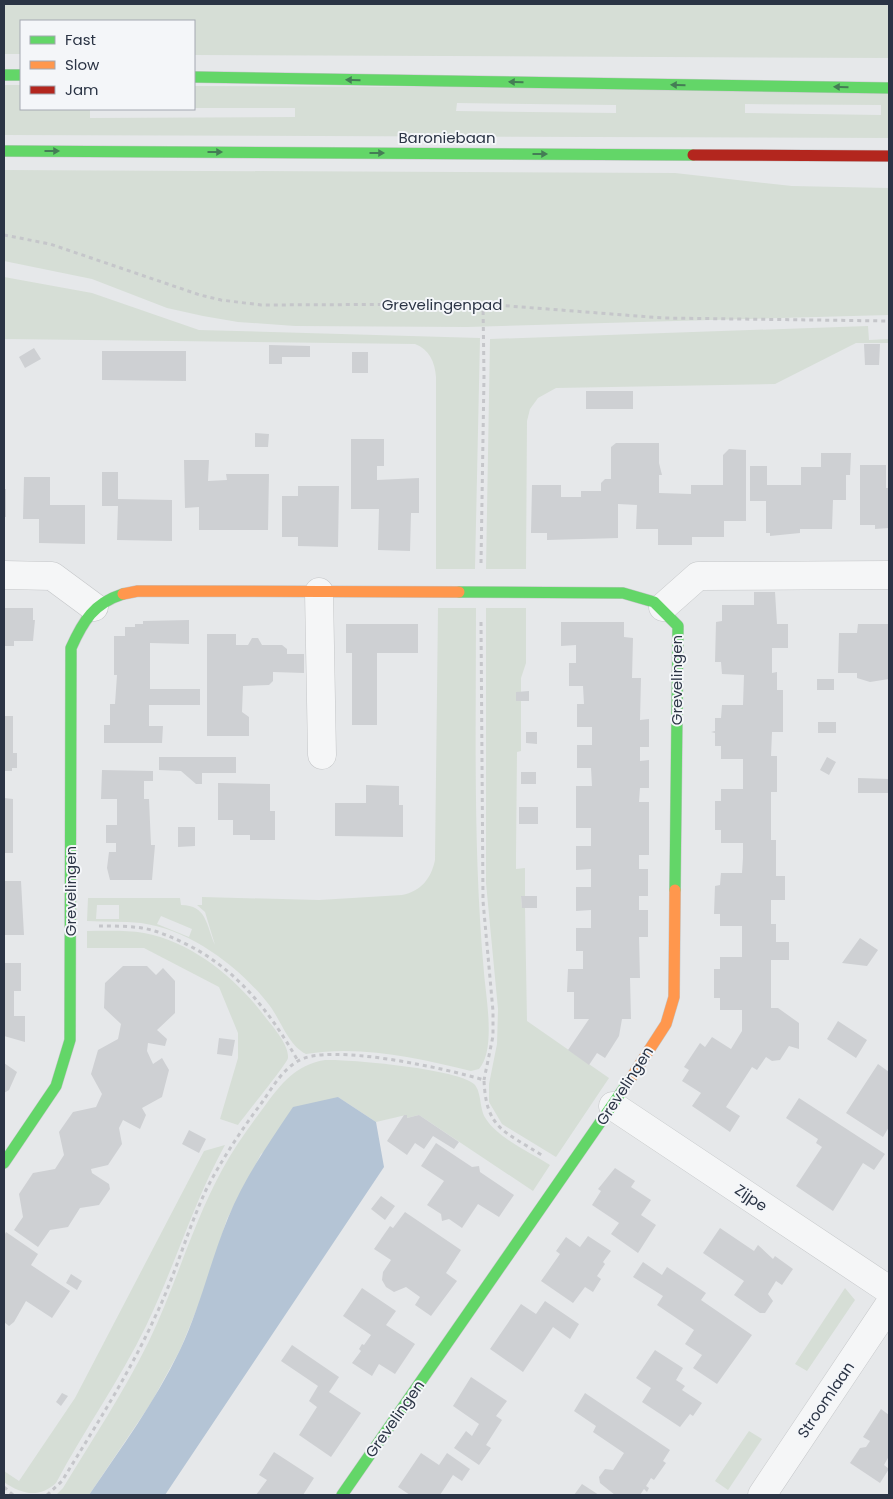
<svg xmlns="http://www.w3.org/2000/svg" width="893" height="1499" font-family="Poppins,sans-serif">
	<rect width="100%" height="100%" fill="#e6e8ea"/>
	<path fill="#d6ded6" fill-rule="evenodd" d="M4,4H889V58L194,55V21H21V54H4Z
		M4,85H21V109H90V118L295,117V108H194V86L889,89V138L4,135ZM457,103L616,105V113L456,111ZM745,104L881,105V115L745,113Z
		M4,170L675,173L792,186L889,188V315L467,327L295,326L238,322L203,316L167,308L92,279L4,261Z
		M4,277L92,293L199,330L480,338L475,569H436V377C435,362 429,349 415,344L4,339Z
		M868,326L869,340L889,339V343H856L775,384L556,388L538,398L530,409L527,421L526,569H486L490,339Z
		M438,608H476C476,730 473,851 484,973C486,997 496,1050 479,1069L471,1071C418,1058 361,1045 306,1054C289,1046 281,1021 270,1006C240,967 191,930 141,923C123,921 105,922 87,921L88,898H180L181,905C207,905 206,925 215,945L205,912L197,905H202V897L319,900L402,895C421,891 431,879 435,860ZM97,905H119V919H96ZM161,916L192,929L189,937L157,924Z
		M486,608H526V663L521,678V751L517,752L516,855V869L525,868V896L521,897L522,908H525L527,1021L609,1078L556,1157L502,1124L489,1102V1084L497,1044L498,1009L486,883Z
		M87,931C106,931 126,930 144,933C193,942 238,980 266,1018C274,1028 289,1045 288,1058C287,1064 245,1115 238,1125L220,1119L238,1058V1033L219,987L144,948H87Z
		M325,1060C349,1059 459,1069 474,1084C482,1092 479,1109 486,1119C498,1138 531,1153 550,1165L533,1191L419,1115L407,1118L406,1115L376,1122L338,1097L261,1154L227,1219L203,1294L180,1350L151,1403L89,1495H56L63,1488C92,1440 124,1392 149,1341C176,1285 192,1225 222,1170C234,1148 249,1127 264,1107C281,1084 295,1065 325,1060Z
		M225,1145C193,1203 175,1266 146,1326C120,1380 84,1430 56,1483C39,1499 21,1494 4,1482V1471L19,1481L75,1398L204,1151Z
		M845,1288L855,1300L807,1371L795,1364Z
		M749,1431L762,1439L728,1490L715,1481Z"/>
	<path fill="#b4c4d5" d="M338,1097L376,1122L384,1167L165,1495H89C121,1448 155,1402 180,1350C200,1308 210,1262 228,1218C244,1178 269,1143 293,1107Z"/>
	<path fill="#ced0d3" d="M864,344H880L879,365H865Z
		M269,345L310,346V357H282V364H269Z
		M34,348L41,359L25,368L19,357Z
		M102,351H186V381L102,380Z
		M352,352H368V373H352Z
		M586,391H633V409H586Z
		M255,433L269,434L268,447H255Z
		M351,439H384V466H377V480L419,478V513H411L410,551L378,550L379,509H351Z
		M616,443H659V463L662,475H659V493L691,494V485H723V455L729,449L746,450V521H724V537H692V545H658V529H636L637,505L618,504V538L547,540V533H531L532,485H561V497H581V491H601V483L605,479H611V447Z
		M821,453H851L850,475H846V500H833L832,529H800V533L770,536V533H766V501H750V466H767V485H801V467H821Z
		M184,460H209L208,481L227,480L226,474H269L268,530H199V507L185,508Z
		M860,465H886V488H889V528L875,529V525H860Z
		M102,472H118V499L172,500V541L117,540L118,506H102Z
		M24,477H50V505H85V544L39,543V519H23Z
		M298,486H339L338,547L298,546V537H282V496H298Z
		M4,489H6V517H4Z
		M754,592H775L777,624H788V648H772V673L777,672V690H783V732H772L771,756H777V792H771V840H776V876H785V900H771V924H776V942H789V960H771V1008H778L799,1023V1049L789,1046L780,1060L772,1061L766,1057L757,1070L752,1067L726,1107L740,1116L730,1132L692,1106L701,1093L682,1081L689,1070L684,1067L700,1043L705,1047L712,1037L731,1049L742,1031V1010H720V998H714V969H720V957H742V926H720V914H714L715,886L720,885L721,873H742L743,858V843H721V830H715V801H721V789H743V759H721V746H715V733L711,732L715,731V718H721L722,705H743L744,675L722,674L721,662H715L716,622L722,621V605H754Z
		M4,608H33V620H35L33,641H14V646H4Z
		M189,620V644L150,643V689H200V705H149V726H163L162,743H104V725H110V704H115L117,675H114V636H125V627H135V624H143V621Z
		M561,622H624V637L633,638L632,678H641L640,720L649,719V747H640V761L649,760V788H640L639,802H649V855H639V869H648V896H639V910H648V937H639L640,978H630L631,1019H622L619,1036L605,1058L597,1053L589,1065L568,1050L589,1019H574V992H567L568,969H583V951H576V928H591V910L576,911V887H591V869L576,870V846H591V828H576V786H592L591,768H577V745H592V727H577V704H584L583,686H569V663H576V645L561,646Z
		M346,624H418V653H377V725H352V653H346Z
		M858,624H889V679L870,682L857,678V673H838L839,633H857Z
		M207,634H236V645H248L252,638H258L262,645H282L287,649V654H304V673L273,672V681L269,685L243,686L242,712L249,717V736H207Z
		M817,679H834V690H817Z
		M529,691V701H516V692Z
		M4,716H13V753H17V768H12V771H4Z
		M818,722H836V733H818Z
		M526,732H537V744L526,743Z
		M159,757H236V773H202V784H196L181,771L159,770Z
		M827,757L836,762L829,775L820,770Z
		M102,770L153,771V781H144V799H149L151,845H155L152,880H110L107,868L109,852H116V843H106V825H117V799H101Z
		M521,772H536V784H521Z
		M858,778L889,779V793H858Z
		M218,783L270,784V811H275V840H250V835H233V820H218Z
		M366,785L399,786V805H403V837L335,836V803H366Z
		M4,798L13,799V853H4Z
		M519,807H538V824H519Z
		M178,827H195V846L178,847Z
		M4,881H21L24,935H4Z
		M521,896H537V908H522Z
		M860,938L878,950L867,966L842,963Z
		M4,963H21V991H14V1016H25V1042L4,1036Z
		M123,966H147L156,975L163,968L175,981V1013L157,1030L167,1039L165,1046L148,1043L147,1051L153,1064L162,1058L169,1070L162,1097L142,1108L146,1115L140,1129L123,1120L119,1128L122,1144L108,1165L91,1169L92,1173L109,1184L110,1189L99,1205L80,1208L68,1227L50,1230L38,1247L14,1230L23,1217L19,1194L33,1173L55,1169L64,1155L59,1132L73,1112L96,1107L102,1094L91,1074L98,1050L118,1039L121,1024L104,1008L105,983Z
		M838,1021L867,1040L856,1058L827,1039Z
		M219,1038L235,1040L232,1056L217,1054Z
		M4,1063L17,1072L9,1090L4,1093Z
		M878,1064L889,1072V1127L883,1137L846,1113Z
		M799,1098L885,1154L874,1170L863,1163L833,1211L796,1186L822,1147L816,1143L818,1139L786,1118Z
		M404,1115H407V1118L419,1115L459,1142L454,1149L433,1136L424,1149L415,1143L407,1155L387,1141Z
		M189,1130L206,1139L199,1153L182,1144Z
		M436,1143L472,1167L479,1166L480,1172L514,1195L499,1217L478,1204L462,1228L449,1219L442,1221L441,1214L427,1205L444,1181L421,1166Z
		M615,1168L635,1181L631,1187L651,1200L641,1215L656,1225L638,1253L611,1234L619,1223L592,1205L601,1191L598,1189Z
		M381,1196L395,1206L385,1220L371,1209Z
		M405,1212L461,1250L446,1273L457,1281L431,1316L415,1305L420,1297L406,1287L394,1292L386,1287L382,1280L383,1272L391,1260L374,1249L390,1226L393,1228Z
		M720,1228L754,1251L758,1245L773,1259L775,1256L793,1269L782,1285L776,1281L768,1294L773,1301L765,1313H760L734,1295L744,1281L703,1253Z
		M6,1232L38,1254L31,1265L70,1291L52,1318L26,1301L14,1322L9,1326L4,1322V1236Z
		M588,1236L611,1251L603,1262L605,1264L597,1276L601,1279L593,1292L585,1287L573,1303L541,1281L560,1254L556,1251L566,1237L580,1247Z
		M643,1262L662,1275L667,1267L706,1293L701,1300L752,1335L717,1384L693,1368L702,1355L685,1344L694,1330L657,1305L663,1296L633,1277Z
		M71,1274L82,1281L77,1290L66,1283Z
		M362,1288L396,1311L386,1325L415,1344L395,1374L379,1364L372,1376L352,1363L361,1351L359,1349L362,1344L364,1345L371,1335L343,1316Z
		M545,1301L579,1324L570,1339L553,1327L523,1372L490,1349L521,1304L536,1314Z
		M292,1345L339,1377L329,1392L361,1413L331,1457L299,1435L317,1407L309,1401L318,1386L281,1361Z
		M655,1350L683,1368L676,1380L685,1386L682,1390L702,1403L693,1416L690,1414L680,1427L642,1402L651,1388L636,1378Z
		M471,1377L507,1401L496,1416L502,1420L486,1445L491,1448L479,1465L454,1448L466,1431L472,1436L479,1424L453,1406Z
		M62,1393L68,1396L61,1406L56,1402Z
		M585,1393L670,1450L663,1461L666,1463L654,1480L651,1478L646,1486L649,1488L647,1492L644,1489L640,1495H615L600,1483L599,1477L605,1469L613,1470L624,1453L593,1432L596,1426L574,1411Z
		M881,1409L889,1415V1456L884,1465L889,1469L880,1483L850,1463L860,1448L866,1447L870,1441L863,1437Z
		M274,1452L314,1478L303,1495H256L267,1480L259,1475Z
		M421,1453L439,1465L447,1453L470,1469L462,1481L453,1475L440,1495H410L398,1487Z
		M582,1484L599,1495H574Z"/>
	<g fill="none" stroke-linecap="round" stroke-linejoin="round">
		<defs>
			<path id="street" d="M4,575L52,576L94,607
				M319,592L322,755
				M663,607L698,576L889,575
				M613,1106L889,1290
				M762,1495L889,1305"/>
			<path id="fast" d="M4,75H21
				M194,77L889,88
				M4,151L693,155
				M459,592L623,593L654,602L678,626L675,890
				M4,1163L56,1086L70,1040L71,648C83,621 94,603 123,594
				M342,1495L631,1078"/>
			<path id="slow" d="M123,594L138,591L459,592
				M631,1078L666,1024L674,997L675,890"/>
			<path id="jam" d="M693,155L889,156"/>
		</defs>
		<use href="#street" stroke="#c4c6c8" stroke-width="29"/>
		<use href="#fast" stroke="#c4c6c8" stroke-width="12"/>
		<use href="#slow" stroke="#c4c6c8" stroke-width="12"/>
		<use href="#jam" stroke="#c4c6c8" stroke-width="12"/>
		<path stroke="#c5c6ca" stroke-width="3" stroke-dasharray="4 4" stroke-linecap="butt" d="M4,235L50,244L200,295L221,300L261,305L483,304L663,318L889,321
			M481,563L484,376L483,304
			M481,622L483,901L493,1011V1036L484,1080
			M99,926C113,926 128,926 142,928C155,930 169,936 182,942C235,967 269,1010 298,1061
			M4,1487L13,1495
			M47,1495L62,1481C95,1427 129,1374 155,1317C175,1276 187,1231 206,1190C222,1159 242,1129 263,1101C272,1088 283,1069 298,1061C329,1042 448,1069 484,1080C486,1130 505,1131 543,1156"/>
		<use href="#street" stroke="#f5f6f7" stroke-width="28"/>
		<use href="#fast" stroke="#63d668" stroke-width="11"/>
		<use href="#slow" stroke="#ff974d" stroke-width="11"/>
		<use href="#jam" stroke="#b3261e" stroke-width="11"/>
	</g>
	<defs><path id="oneway-solid" d="M-6-.8H1V-3.2L6.5 0L1 3.2V.8H-6Z" transform="scale(1.25)"/></defs>
	<g fill="#447d55">
		<use href="#oneway-solid" transform="translate(353 80) rotate(-179)"/>
		<use href="#oneway-solid" transform="translate(516 82) rotate(-179)"/>
		<use href="#oneway-solid" transform="translate(678 85) rotate(-179)"/>
		<use href="#oneway-solid" transform="translate(841 87) rotate(-179)"/>
		<use href="#oneway-solid" transform="translate(52 151)"/>
		<use href="#oneway-solid" transform="translate(215 152)"/>
		<use href="#oneway-solid" transform="translate(377 153)"/>
		<use href="#oneway-solid" transform="translate(540 154)"/>
	</g>
	<g text-anchor="middle" stroke-width="4" stroke-linejoin="round" paint-order="stroke">
		<g font-size="15" fill="#2b3445" stroke="#f4f6f9">
			<text x="447" y="143">Baroniebaan</text>
			<text x="442" y="310">Grevelingenpad</text>
			<text transform="translate(677 680) rotate(-90)" y="5">Grevelingen</text>
			<text transform="translate(71 891) rotate(-90)" y="5">Grevelingen</text>
			<text transform="translate(625 1086) rotate(-57)" y="5">Grevelingen</text>
			<text transform="translate(751 1198) rotate(34)" y="5">Zijpe</text>
			<text transform="translate(826 1400) rotate(-56)" y="5">Stroomlaan</text>
			<text transform="translate(395 1419) rotate(-55)" y="5">Grevelingen</text>
		</g>
	</g>
	<rect width="893" height="1499" fill="none" stroke="#2b3445" stroke-width="10"/>
	<rect x="20" y="20" width="175" height="90" fill="#f4f6f9" stroke="#a4a8b1"/>
	<rect x="30" y="36" width="25" height="8" fill="#63d668" stroke="#a4a8b1"/>
	<text x="65" y="45" font-size="15" fill="#2b3445">Fast</text>
	<rect x="30" y="61" width="25" height="8" fill="#ff974d" stroke="#a4a8b1"/>
	<text x="65" y="70" font-size="15" fill="#2b3445">Slow</text>
	<rect x="30" y="86" width="25" height="8" fill="#b3261e" stroke="#a4a8b1"/>
	<text x="65" y="95" font-size="15" fill="#2b3445">Jam</text>
</svg>
